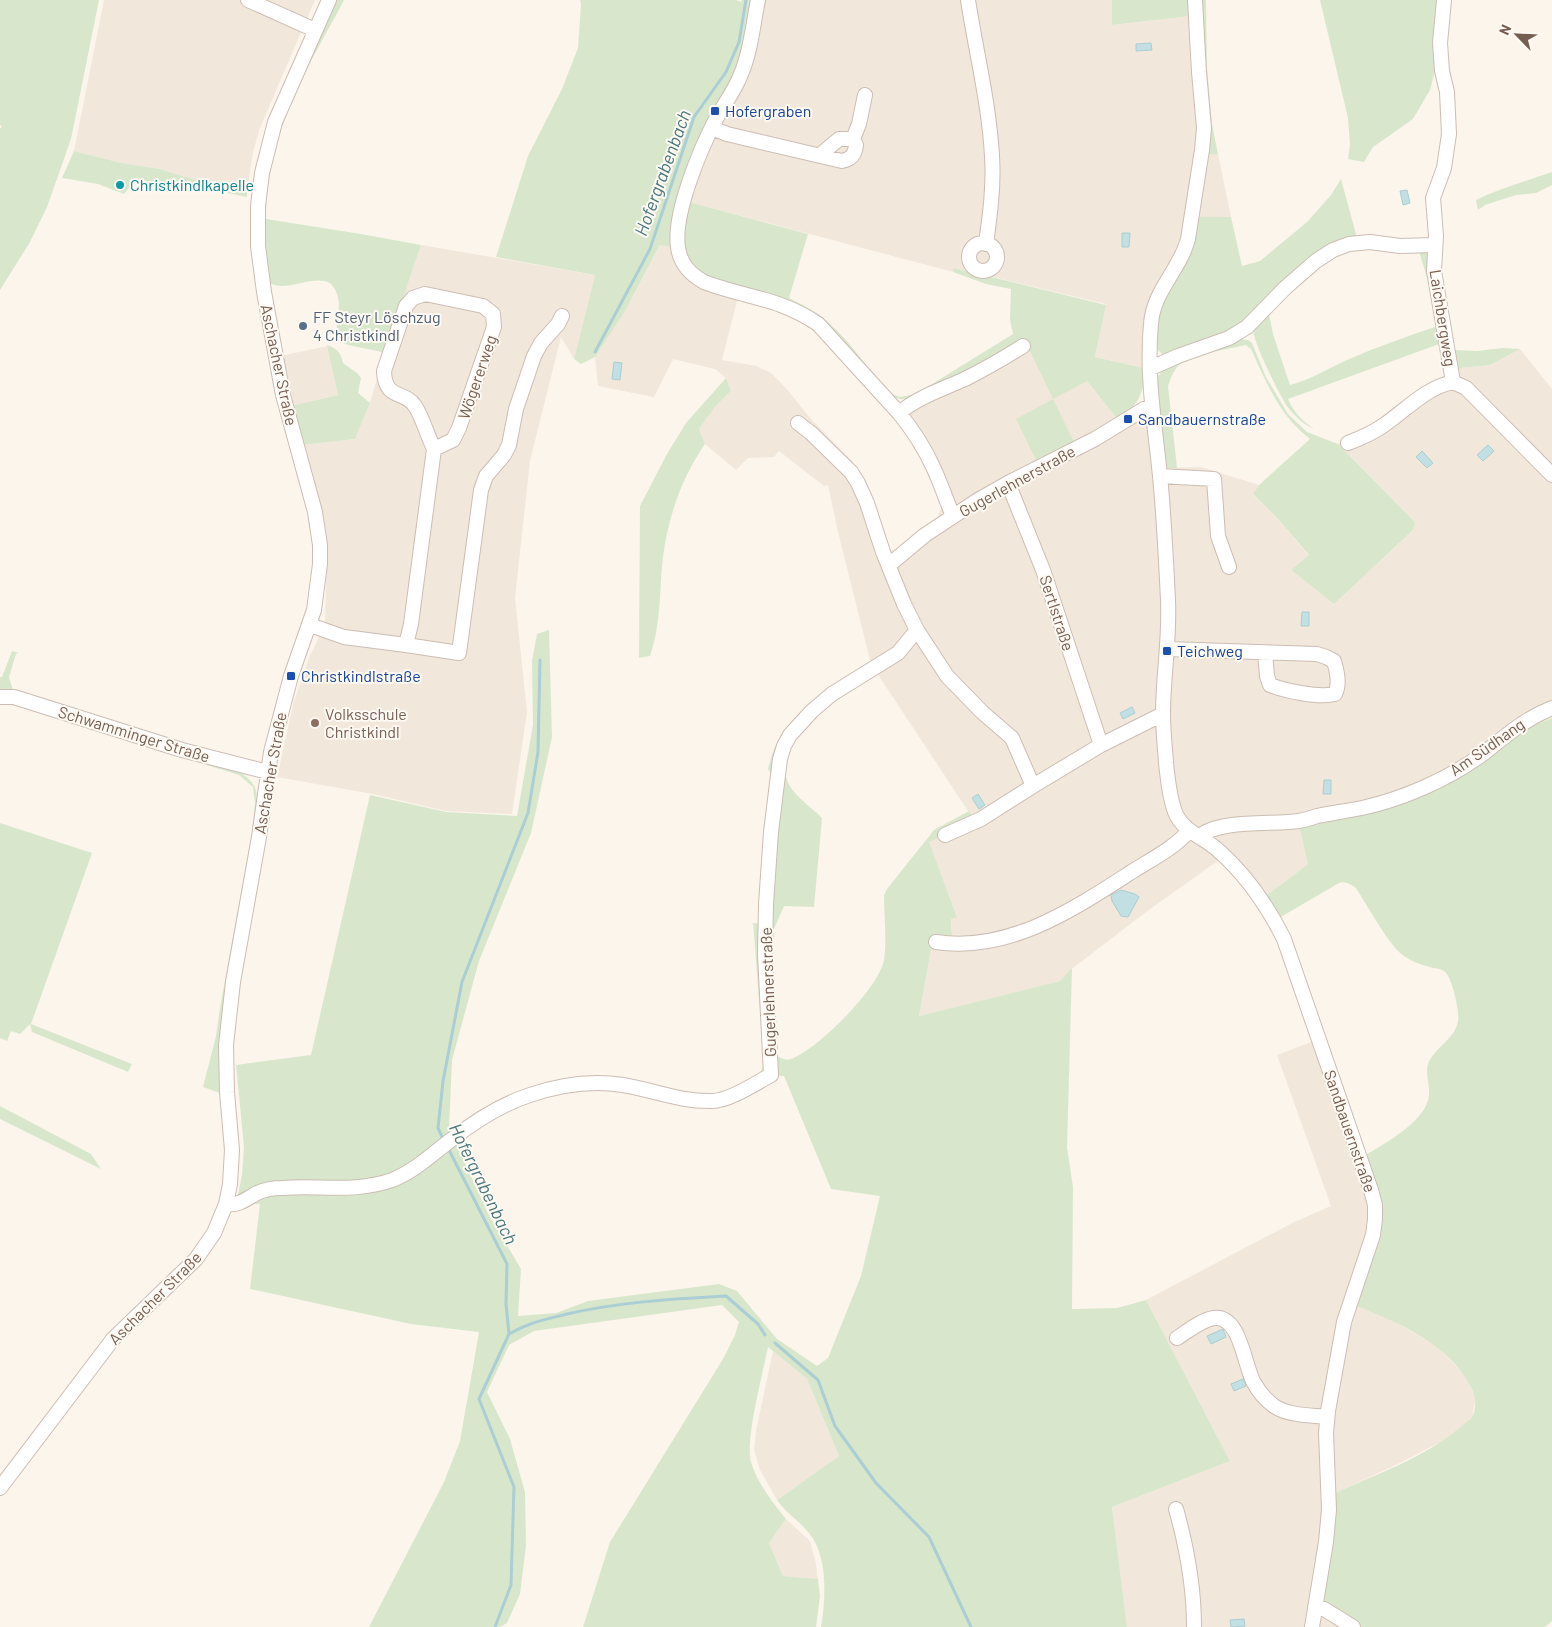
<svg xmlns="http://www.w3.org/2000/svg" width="1552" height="1627" font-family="Barlow,sans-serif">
	<rect width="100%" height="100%" fill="#fbf5ec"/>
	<path fill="#f2e7db" d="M104,0H315L260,128L253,152L247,192L215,186L160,169L122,163L74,151Z
		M764,0H1112L1113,25L1191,16L1197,146L1180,246L1145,314L1144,368L1095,357L1106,304L955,268L953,272L689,202L711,146L742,87Z
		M1218,154L1231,217H1197L1208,155Z
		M661,244L671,247L738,297L722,360L756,366L771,373L785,387L811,419L852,461L861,478L890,551L896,550L937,518L940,510L953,497L932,449L910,415L913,409L1028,347L1087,381L1119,421L1075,444L1052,400L1037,462L1139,418L1145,419L1149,424L1154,468L1201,467L1259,485L1253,495L1280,521L1309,556L1291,570L1334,604L1413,530L1415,522L1338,444L1377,426L1422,391L1461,368L1490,365L1520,349L1552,389V704L1308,864L1266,896L1238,878L1219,860L1146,912L1073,968L1060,981L919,1016L932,944L952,932L951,919L957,916L928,842L974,820L871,664L838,532L828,485L824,486L779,451L774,457L748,458L736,470L705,444L699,429L715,407L731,391L726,378L715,369L673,359L654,397L598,386L595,357L624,313Z
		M421,245L595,275L574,359L561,337L530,461L515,598L527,712L512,814L446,811L373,794L277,777L294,701L309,658L325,625L327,544L324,520L302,445L355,439L370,403L390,333Z
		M328,346L338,395L291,406L280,356Z
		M1314,1041L1368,1197V1233L1344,1300L1335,1329L1320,1536L1305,1627H1127L1112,1507L1230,1461L1146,1300L1294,1222L1331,1206L1277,1055Z
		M1354,1305L1386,1317L1437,1346L1466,1377L1476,1397L1472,1417L1446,1439L1400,1463L1335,1493L1330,1421Z
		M773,1351L807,1379L839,1456L777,1500L760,1470L754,1450L756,1431Z
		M786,1519L810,1541L816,1564L818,1579L783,1576L769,1543Z
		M1323,1604L1361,1627H1316Z"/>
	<path fill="#d8e7cc" d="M0,0H99L71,139L47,207L30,242L0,290V129L2,126L0,125Z
		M335,0H344C338,13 330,25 324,37C292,94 266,153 266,219L361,234L421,245L384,353C369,348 353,348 338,341C332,321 348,302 330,283C312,274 286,293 270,283L263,243L266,184L277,132Z
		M580,0H736L741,2L742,0H752L740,63L671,247L660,245L624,313L595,357L581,364L574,359L595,275L496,257L528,156L562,89L578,48L581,4Z
		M1112,0H1190L1191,16L1112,25Z
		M1201,0H1206L1207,68L1212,124L1218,154L1208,155Z
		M1320,0H1439L1435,71L1430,90L1413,119L1373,147L1364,162L1348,159L1350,145L1348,118Z
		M74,151L122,163L160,169L215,186L247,192V197L199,187L184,181L183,191L136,178L124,194L98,184L62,178Z
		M1552,172V185L1536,193L1516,195L1485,205L1478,210L1476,200C1501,188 1527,181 1552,172Z
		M1341,179L1357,238L1245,322L1219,336L1166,354H1162L1157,349L1155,322L1197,217H1231L1242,266L1260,261L1307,222L1331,195Z
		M689,202L808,234L789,298C803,305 818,312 829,323C853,344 869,372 892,394L900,397L916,394L1013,334L1010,320L1011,289L986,284L953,272L954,268L1106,305L1095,357L1144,368C1145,394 1138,404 1119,421L1087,381L1053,399L1075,444L1037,462L1016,419L1053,399L1028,347L909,399H900L893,397L825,324L711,280L698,274L682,250Z
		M1362,246L1382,248C1372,247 1361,246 1351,249C1324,255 1285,293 1269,314L1273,334L1290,385C1310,380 1327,369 1347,360C1377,347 1407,336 1438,326L1431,291L1419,251H1424L1430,257L1433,295L1442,343L1288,399C1293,412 1303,421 1314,429C1303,424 1294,416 1287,406C1279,394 1253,342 1253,329C1267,304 1313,263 1339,251C1347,247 1354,247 1362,246Z
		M1239,339L1248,340L1252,343L1266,377L1288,414L1307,432L1338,444L1415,522L1413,530L1334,604L1291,570L1309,555L1280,521L1253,494L1259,485L1310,439C1280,417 1266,382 1251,349L1246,345L1212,352L1186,360L1177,367L1172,375L1168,386L1177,468H1165L1156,380L1163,369Z
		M327,345C337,348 341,353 343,363L357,373L361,378L358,393L370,403L355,439L302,445L291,406L338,395Z
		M1503,348L1520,349L1490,365L1461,368L1457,371L1454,350L1477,351Z
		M726,378L731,391L715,407L699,429L705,444C682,477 668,517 663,557C660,580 661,603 657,626C656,636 653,646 650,656L639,658L640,506L667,454L686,423Z
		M549,630L552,737L531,833L479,961L452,1060L449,1129L489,1215L521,1269L518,1316L556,1313L588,1301L719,1284L737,1291L777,1339L817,1366L828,1358L861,1276L880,1196L831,1189L784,1076H774C772,1032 768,988 767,944C767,901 771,858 775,815C778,790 777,761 791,738C811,707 845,687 877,671L878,674C859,684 838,693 821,707C801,725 773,760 791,788C799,799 812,808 822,818L814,907L784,906L774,929L770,949L771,992L777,1056C781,1058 786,1061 791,1059C818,1049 879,988 884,960C887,942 884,914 884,895L887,889L934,830L969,811L974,820L929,842L957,917L951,919L952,940L934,939L932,944L919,1016L1060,981L1072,968L1067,1147L1073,1187L1072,1309L1117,1308L1146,1300L1230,1461L1112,1507L1127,1627H821C826,1599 828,1556 809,1533C799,1521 786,1513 777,1500L839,1456L807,1379L768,1347C763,1373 745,1439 751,1462C757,1483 773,1503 786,1519L769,1543L783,1576L818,1579L820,1596L816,1627H583L610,1542L723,1359L735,1335L739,1322L722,1305L534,1331L509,1345L487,1392L510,1439L525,1492L526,1545L520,1594L507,1623L500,1627H369L444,1482L460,1441L479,1332L411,1324L250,1289L260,1204H236L242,1175L244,1147L236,1065L311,1055L370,795L446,812L517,816L533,725L532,661L537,634Z
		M12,651L19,653L16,654L9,677L17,704L241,773C261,786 257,797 256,819L222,1017L220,1052L223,1094L203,1087L216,1036L221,1002L252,833L255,803L253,787L239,775L18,706L0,704V677H2Z
		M803,712L802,716L774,779L768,769C776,738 781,735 803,712Z
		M1552,718V1621L1545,1627H1361L1323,1604L1322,1600L1335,1493C1377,1474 1424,1458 1459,1428C1463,1424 1468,1421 1471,1418C1477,1410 1476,1397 1472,1389C1450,1344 1398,1322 1354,1305L1372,1253L1364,1156C1384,1144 1427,1121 1429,1095C1430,1085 1425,1074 1428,1064C1434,1048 1456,1038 1458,1021C1460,1012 1452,976 1444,971C1441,969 1436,968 1433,968C1419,964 1406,960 1396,949C1382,932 1368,907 1356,888C1350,884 1346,881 1339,883L1279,918L1266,896L1308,864L1299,824L1413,798L1521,730Z
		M0,823L92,853L31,1024L132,1064L128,1072L32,1032L30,1024L20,1034L11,1031L7,1041L0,1038Z
		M753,923L762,924L768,1061L764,1072L760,1073C768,1058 762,1040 761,1024C758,990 756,957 753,923Z
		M0,1106L91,1154L101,1169L0,1119Z"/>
	<path fill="#c2dfe3" stroke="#aaced3" d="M1151,43L1152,50L1136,51V44Z
		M1407,190L1410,203L1403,205L1400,191Z
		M1122,233H1130L1129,247H1122Z
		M614,362L622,363L620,380L612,379Z
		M1488,445L1494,451L1483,461L1477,455Z
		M1422,451L1433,463L1427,468L1416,457Z
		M1302,612H1309V626H1301Z
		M1132,707L1135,713L1123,719L1120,713Z
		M1324,780H1331V794H1323Z
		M978,794L985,805L979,809L972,798Z
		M1121,890L1135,894L1139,897L1128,917L1121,916L1112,901L1111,895Z
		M1223,1329L1226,1337L1211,1344L1207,1336Z
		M1243,1379L1246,1386L1234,1391L1231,1384Z
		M1244,1619L1245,1626L1231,1627L1230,1620Z"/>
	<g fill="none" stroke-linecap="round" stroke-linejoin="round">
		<path stroke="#aaced3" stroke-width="3" d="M595,352L650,249L694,117L726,72L739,42L746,0
			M444,1141L438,1128L443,1081L462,982L528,813L538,752L540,660
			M447,1146L507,1264L506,1304L509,1334L479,1399L514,1487L511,1585L495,1627
			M509,1334C530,1322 544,1320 567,1314C620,1302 671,1299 726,1296L758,1324L765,1335
			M775,1343L818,1380L835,1426L876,1483L929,1537L971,1627"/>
		<defs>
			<path id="minor" d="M248,0L315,30
				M758,0C753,24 751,51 741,74C735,91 723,105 715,121C700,150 673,214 678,247C680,264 690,274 704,282C746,298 778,297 818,324L899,413C913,430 925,449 934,469C941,484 946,500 953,516
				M968,0C976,52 989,103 992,156C994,185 990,215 986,244
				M1195,0L1199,72L1204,128L1202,150L1188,239C1180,270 1153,291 1151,324C1146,375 1155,425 1160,476C1164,517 1166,559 1168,600C1170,638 1163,676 1163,714C1163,730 1165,747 1166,763C1168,780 1169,796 1175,812C1183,832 1204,837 1219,851C1246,875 1268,907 1284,939L1371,1190L1375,1205V1219L1373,1235L1344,1322L1328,1411L1326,1433L1329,1510L1326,1542L1312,1627
				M1444,0L1440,43L1442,71L1447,92L1449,134L1444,168L1433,198L1436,236L1434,271L1453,382
				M712,128L727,134L842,161C852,159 855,154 856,145L853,139H839L820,155
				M853,139L859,124L865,95
				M969 257a14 14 0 1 1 28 0a14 14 0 1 1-28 0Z
				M425,294L483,306L493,314L494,327L459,428L453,440L434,449C428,437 422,416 415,406C405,390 385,401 384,371L406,306L413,298Z
				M1151,368L1178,356L1229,338L1247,327L1285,288L1316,261L1333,250L1349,244L1370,242L1400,246L1435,245
				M1453,382L1466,388L1552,475
				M899,413C918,397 943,389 965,379C985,369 1004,358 1023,346
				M798,423L811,433L851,472L858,483L867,503L883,552L904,604L917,630L947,676L982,712L1012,738L1033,786
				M1348,443C1361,438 1373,433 1384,425C1406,410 1425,388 1453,382
				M1160,476L1214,479L1218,536L1229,567
				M1008,483L1043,570L1101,745
				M889,565L925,535L978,500L1008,483L1095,439L1144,409L1152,408
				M310,625L344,637L406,645L411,624L434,449
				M406,645L459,653L481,490L486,476L504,455L509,445L516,409L534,356L541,343L558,324L562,316
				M1167,649L1317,654L1326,657L1334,661C1337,672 1340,684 1335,694C1318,698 1286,691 1270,685L1267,676L1265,653
				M0,697H14L182,750L268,772
				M945,835L981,819L1033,786L1101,745L1163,714
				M1199,837C1217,819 1274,825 1299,821C1305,820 1311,818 1317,816C1332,813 1347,811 1362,808C1403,799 1446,780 1480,756C1505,737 1522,720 1552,708
				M936,942C1009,953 1074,909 1133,871C1152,859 1174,848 1189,831
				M226,1204C239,1206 246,1199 257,1193C265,1189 274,1188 283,1188C319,1185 356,1193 392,1180C415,1171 432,1154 451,1140C475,1121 502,1104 530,1095C559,1085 592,1080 623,1085C653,1090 681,1102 712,1101C729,1101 756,1083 771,1075L765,954L766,904L771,832L780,759L784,746L790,735L812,711L832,694L898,653L917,630
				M1177,1338C1188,1331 1201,1320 1214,1318C1241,1315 1244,1366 1254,1383C1259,1392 1266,1400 1274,1406C1289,1416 1310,1415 1327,1417
				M0,1488L113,1339L196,1259L214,1233L226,1204L230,1184L232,1150L227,1092L226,1045L233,982L259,837L271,752L291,676L314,610L320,564V545L315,512L283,395L264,292L258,246V206L262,173L275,122L329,0
				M1176,1509C1187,1548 1194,1586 1194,1627
				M1315,1607L1324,1609L1353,1627"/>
		</defs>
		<use href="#minor" stroke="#ccbdb3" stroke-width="16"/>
		<use href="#minor" stroke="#fff" stroke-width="14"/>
	</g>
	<g fill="#1a4fb4" stroke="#fdf9f3" stroke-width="2">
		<rect x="710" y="106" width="10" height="10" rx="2.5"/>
		<rect x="1123" y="414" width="10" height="10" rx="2.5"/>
		<rect x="1162" y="646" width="10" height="10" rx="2.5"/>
		<rect x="286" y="671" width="10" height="10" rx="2.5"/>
	</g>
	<circle fill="#0f9aa8" stroke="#fdf9f3" stroke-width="2" cx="120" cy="185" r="5"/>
	<circle fill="#5c6f8a" stroke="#fdf9f3" stroke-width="2" cx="303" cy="326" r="5"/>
	<circle fill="#8d6e63" stroke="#fdf9f3" stroke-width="2" cx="315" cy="723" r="5"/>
	<g text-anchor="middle" stroke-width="4" stroke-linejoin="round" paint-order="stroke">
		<g font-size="16" fill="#164399" stroke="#fdf9f3" text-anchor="start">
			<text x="725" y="117">Hofergraben</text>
			<text x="1138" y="425">Sandbauernstraße</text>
			<text x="1177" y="657">Teichweg</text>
			<text x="301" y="682">Christkindlstraße</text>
		</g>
		<g font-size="16" fill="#0d838f" stroke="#fdf9f3" text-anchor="start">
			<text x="130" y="191">Christkindlkapelle</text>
		</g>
		<g font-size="16" fill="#4e5e75" stroke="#fdf9f3" text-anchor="start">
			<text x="313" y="323">FF Steyr Löschzug<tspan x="313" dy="18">4 Christkindl</tspan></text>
		</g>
		<g font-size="16" fill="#745d51" stroke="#fdf9f3">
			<text transform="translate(1443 318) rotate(81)" y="6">Laichbergweg</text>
			<text transform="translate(279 365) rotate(78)" y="6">Aschacher Straße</text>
			<text transform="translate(477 377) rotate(-71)" y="6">Wögererweg</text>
			<text transform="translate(1017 481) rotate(-29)" y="6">Gugerlehnerstraße</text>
			<text transform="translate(1057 613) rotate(72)" y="6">Sertlstraße</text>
			<text transform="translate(134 734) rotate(17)" y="6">Schwamminger Straße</text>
			<text transform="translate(1487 747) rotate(-35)" y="6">Am Südhang</text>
			<text transform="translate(270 773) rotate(-80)" y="6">Aschacher Straße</text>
			<text transform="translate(768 992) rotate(-92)" y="6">Gugerlehnerstraße</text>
			<text transform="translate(1350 1131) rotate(71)" y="6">Sandbauernstraße</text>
			<text transform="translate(155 1298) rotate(-45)" y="6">Aschacher Straße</text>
		</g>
		<g font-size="16" fill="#785e54" stroke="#fdf9f3" text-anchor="start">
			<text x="325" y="720">Volksschule<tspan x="325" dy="18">Christkindl</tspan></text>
		</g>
		<g font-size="18" font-style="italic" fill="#4a767d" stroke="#fdf9f3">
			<text transform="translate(663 173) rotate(-70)" y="6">Hofergrabenbach</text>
			<text transform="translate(483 1184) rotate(64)" y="6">Hofergrabenbach</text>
		</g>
	</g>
	<g transform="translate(1517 35) rotate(294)" stroke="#fdf9f3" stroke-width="4" paint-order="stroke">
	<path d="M0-4L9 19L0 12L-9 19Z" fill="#745d51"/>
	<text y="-8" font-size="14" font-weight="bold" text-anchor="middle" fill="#745d51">N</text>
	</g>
</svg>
